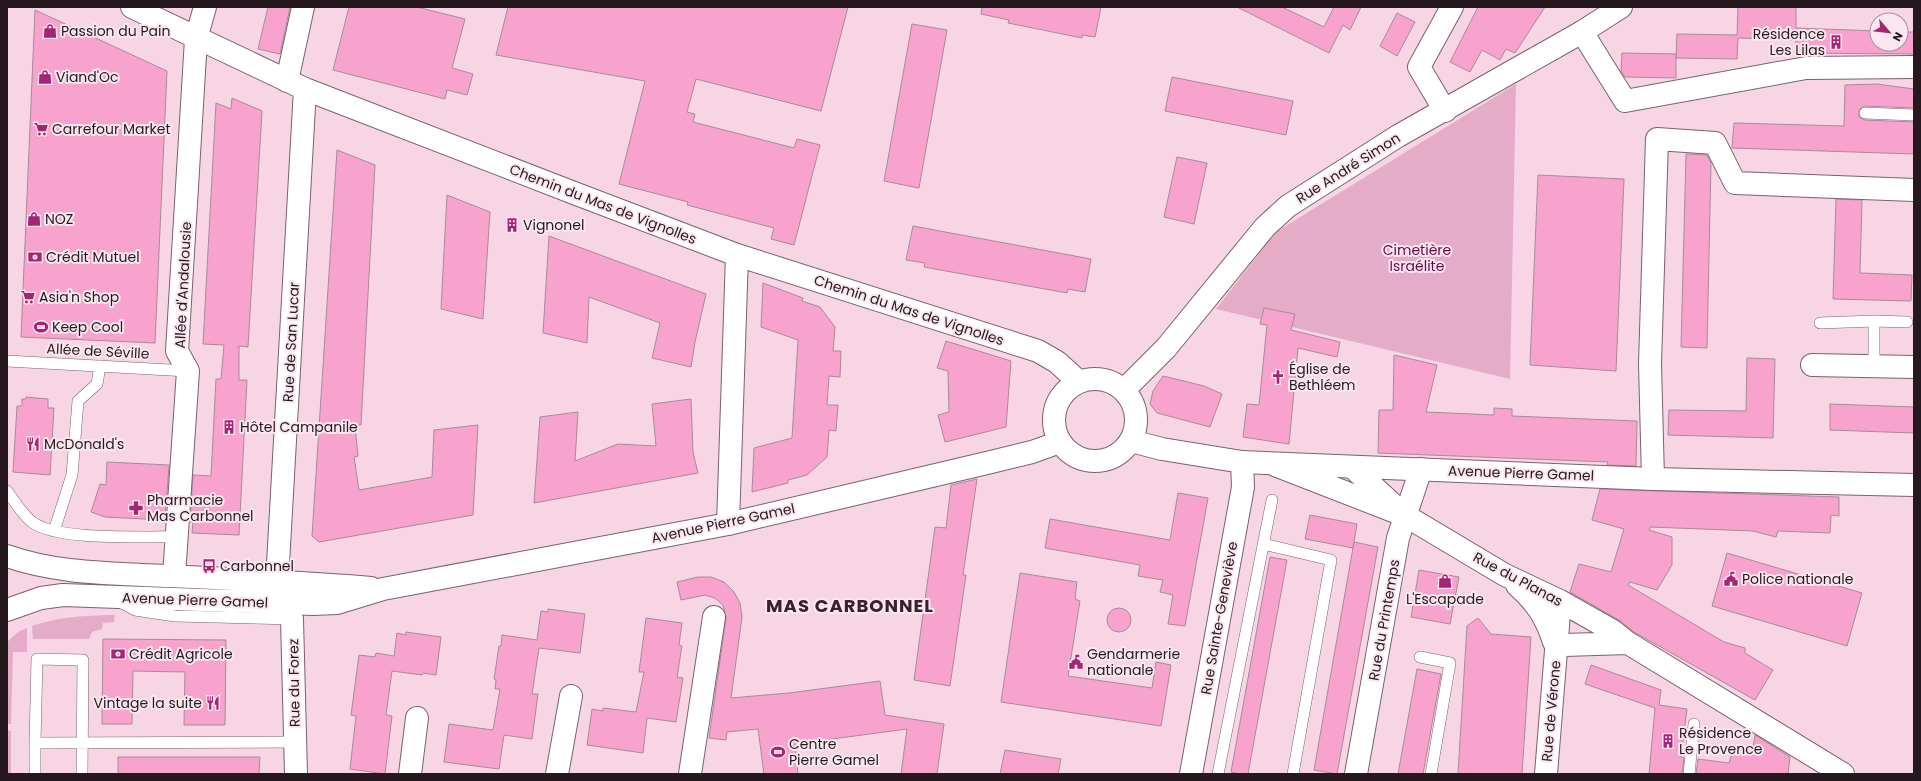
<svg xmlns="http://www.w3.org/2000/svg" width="1921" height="781" font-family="Poppins,sans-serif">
	<rect width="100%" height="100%" fill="#f7d5e5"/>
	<path fill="#e5acc8" d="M1516,84L1510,379L1216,309L1276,232Z
		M107,615H115L114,622L103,623L102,629L92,632L89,639H33L32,626C57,617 82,616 107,615Z
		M27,628V652H13L11,724H7V642L18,632Z
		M7,730L11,731V774H7Z"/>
	<path fill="#f7a3ce" stroke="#a98a99" d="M268,7H290L280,54L258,49Z
		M349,7H417L465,19L452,68L473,74L467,95L447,90L445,99L333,70Z
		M508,7H848L821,111L696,79L687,112L695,114L693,122L794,148L797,139L820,145L794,245L771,239L774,228L687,205L688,202L619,184L645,81L496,55Z
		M982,7H1101L1095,37L1082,35V38L1008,23L1009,20L981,14Z
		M1237,7H1282L1324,27L1334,7H1361L1350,30L1343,25L1329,53Z
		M1478,7H1545L1515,53L1506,49L1500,60L1482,50L1470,72L1450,62Z
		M1738,7H1796V28L1877,31V44H1901V32H1914V54L1795,53L1796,34V40L1738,38L1737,59L1676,58V78L1625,77L1621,71L1622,53L1676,54V58L1677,34L1737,35Z
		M35,10L167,71L155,343L21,337Z
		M1397,13L1415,22L1397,56L1380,46Z
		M912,24L947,30L919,188L884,181Z
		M1172,77L1293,101L1286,135L1165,111Z
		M1877,84L1914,89V108L1865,106L1859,110V117L1865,120L1914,122V154L1732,148L1734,123L1844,126L1845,85Z
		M232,98L262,111L248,347L239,346V380H247L239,535L192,533L193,522H190L193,475L211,476L216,379H221L224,345L203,344L216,103L231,109Z
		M337,150L375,165L361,425H355L358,456L354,457L359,490L432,477L434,430L478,425L473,515L319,542L312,536Z
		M1686,154L1707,155L1711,163L1707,348L1681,347Z
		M1177,157L1207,163L1194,224L1164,217Z
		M1538,175L1624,179L1616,371L1530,365Z
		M447,195L490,212L483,319L441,309Z
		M1836,199L1862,200L1860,273L1912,275L1911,301L1833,299Z
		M913,226L1091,259L1085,292L1068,289L1067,293L924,267L925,263L906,260Z
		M549,236L706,294L695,342L691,367L652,358L660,323L589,297L587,343L543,333Z
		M763,283L803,298L802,301L820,307L835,327L833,351H841L840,377L829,376L827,405H838L836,431L829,430L827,457L807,475L788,480V483L752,492L754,448L792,438L798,340L761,327Z
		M1264,308L1295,314L1291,330L1340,342L1337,357L1298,348L1289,444L1243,437L1247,404L1259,405L1267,325L1260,324Z
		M946,341L1011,361L1006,427L945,442L938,415L949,412L948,371L937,368Z
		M1394,355L1437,365L1426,412L1494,415V408L1512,409V416L1637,421L1636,466L1607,465L1608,462L1378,453L1379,410H1393Z
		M1747,358L1775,359L1773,438L1668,435L1669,410L1746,411Z
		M1163,376L1204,386L1222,394L1210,427L1157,413L1150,404L1153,391Z
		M26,397L48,399V408H54L50,475L13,472L17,406H22V399H26Z
		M691,399L693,452L698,473L534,503L540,417L578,412L575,461L618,444L656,446L652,404Z
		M1830,404L1914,407V433L1830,430Z
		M107,462L169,465L165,520L105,517L91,512L100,484L106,485Z
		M977,479L963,575H966L950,686L914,680L935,527L946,528L951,485Z
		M1600,489L1839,497V516L1831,515L1830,533L1778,531L1776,537L1753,531L1650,527L1649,530L1672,537V565L1657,590L1630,582L1628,585L1724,642L1745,648V653L1773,670L1755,700L1634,632L1619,620L1570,592L1579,564L1611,572L1624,529L1592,520Z
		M1178,493L1208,498L1185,626L1168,624L1173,595L1160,592L1163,580L1138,576L1140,565L1045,548L1050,519L1170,540Z
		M1310,515L1357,524L1353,548L1305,539Z
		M1354,542L1378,547L1337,774L1314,770Z
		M1727,553L1862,593L1847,646L1712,606Z
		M1270,557L1287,560L1248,774H1240L1231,772Z
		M1419,570L1459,577L1450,624L1411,617Z
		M1020,573L1077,582L1075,599L1080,601L1068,676L1152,688L1156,662L1171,665L1161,726L1001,702Z
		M698,577H711L724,582L734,592L740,603L742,617L731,698L789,693L880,681L885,715L944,724L937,774H901L907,729L795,744L798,774H764L758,729L727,732L726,740L709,738L726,618L723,605L715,598L705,595L681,600L677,582Z
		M1107 620a12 12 0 1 1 24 0a12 12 0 1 1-24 0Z
		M548,609L585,614L580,653L539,648L532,694H538L532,739L504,735L499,769L444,762L449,724L493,730L500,689H495L496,680L494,679L499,646H501L502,635L537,640L541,611L548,612Z
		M646,618L682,623L679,645L682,646L677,677L683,678L676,722L647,718L643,753L587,745L592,709L603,711V708L636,712L644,672H639Z
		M1478,618L1491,634L1531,637L1522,774H1458L1467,626Z
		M406,632L441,637L436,675L423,673L422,675L392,671L386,715L392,716L385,774L350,769L356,716L351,715L359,655L375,657L376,653L394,656L397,633L406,635Z
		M103,639L226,640L225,725H184L185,672L133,671L132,724H102Z
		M1591,665L1661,690L1659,705L1687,709L1681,757L1684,758L1682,774H1649L1655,708L1585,684Z
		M1417,669L1441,674L1423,774H1398Z
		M1755,735L1790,757L1788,774H1696L1698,759L1729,763L1734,746L1753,748Z
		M1005,750L1061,759L1058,774H1000Z
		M118,757H260L259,774H118Z"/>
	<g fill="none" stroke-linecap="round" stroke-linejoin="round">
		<defs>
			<path id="lane" d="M1865,113L1914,115
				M1820,323L1874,321
				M7,361L188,371
				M1874,366V321L1907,322
				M7,491C15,502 21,513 32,522C57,541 143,536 177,537
				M54,531L72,475L78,401L97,384L100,366
				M1263,544L1331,560L1293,774
				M118,601L135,610L175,616L292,619
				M1420,657L1450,663L1431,774
				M35,743L37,659L83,660L82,774
				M35,774V743L295,742
				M1218,774L1272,500
				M1689,774L1694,724"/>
			<path id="street" d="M132,7L305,89L574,193L737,255L1038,351L1057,362L1079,382
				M1582,32L1625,101L1806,68L1914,67
				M287,81L303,7
				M1445,111L1419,67L1452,7
				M1812,365L1914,367
				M1275,465L1406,516L1505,575L1560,601L1613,631L1628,643L1843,774
				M1352,467L1398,509
				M1653,479L1650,364L1657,139L1715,143L1735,183L1914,190
				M728,524L737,255
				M174,576L188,371L177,351L196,39L205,7
				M1517,585C1536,602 1546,617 1554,642
				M1556,649L1564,645L1628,643
				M296,774L292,619L277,581L305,89
				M410,774L417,718
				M557,774L571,696
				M690,774L714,617
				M1191,774L1243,487L1242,462
				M1356,774L1398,538L1421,469
				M1546,774L1560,601"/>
			<path id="secondary" d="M1054 420a41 41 0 1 1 82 0a41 41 0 1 1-82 0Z
				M1124,390L1166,348L1265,227L1288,206L1398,136L1582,32L1621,7
				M1131,441L1162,449L1242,462L1653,479L1914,485
				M7,556C58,574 112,573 166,576C234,579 303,582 371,588
				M7,610L41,598L63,595L313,604L337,603L383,589L728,524L991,462L1032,452L1060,442"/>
		</defs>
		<use href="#lane" stroke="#7d606e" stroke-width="12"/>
		<use href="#street" stroke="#7d606e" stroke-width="24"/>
		<use href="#secondary" stroke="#7d606e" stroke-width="24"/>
		<use href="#lane" stroke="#fff" stroke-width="11"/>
		<use href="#street" stroke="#fff" stroke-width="22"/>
		<use href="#secondary" stroke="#fff" stroke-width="22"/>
	</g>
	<defs>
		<symbol id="shop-bare" viewBox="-9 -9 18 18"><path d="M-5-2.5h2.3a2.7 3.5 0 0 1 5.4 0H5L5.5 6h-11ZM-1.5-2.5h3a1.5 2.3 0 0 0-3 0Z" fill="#a52575" stroke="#fbe7f0" stroke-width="2.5" paint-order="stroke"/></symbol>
		<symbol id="building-bare" viewBox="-9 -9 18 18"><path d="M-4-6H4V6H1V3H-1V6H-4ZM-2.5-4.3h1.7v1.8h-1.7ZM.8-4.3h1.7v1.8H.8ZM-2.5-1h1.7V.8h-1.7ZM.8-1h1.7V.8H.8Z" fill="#a52575" stroke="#fbe7f0" stroke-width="2.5" paint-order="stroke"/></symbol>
		<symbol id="supermarket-bare" viewBox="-9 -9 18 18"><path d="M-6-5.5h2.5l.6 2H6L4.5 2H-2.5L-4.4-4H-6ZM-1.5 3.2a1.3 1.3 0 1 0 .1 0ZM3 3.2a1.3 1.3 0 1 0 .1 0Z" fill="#a52575" stroke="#fbe7f0" stroke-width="2.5" paint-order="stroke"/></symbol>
		<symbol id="bank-bare" viewBox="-9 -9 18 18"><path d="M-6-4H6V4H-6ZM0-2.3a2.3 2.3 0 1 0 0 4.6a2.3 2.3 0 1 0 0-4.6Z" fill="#a52575" stroke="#fbe7f0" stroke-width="2.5" paint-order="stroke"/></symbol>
		<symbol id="stadium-bare" viewBox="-9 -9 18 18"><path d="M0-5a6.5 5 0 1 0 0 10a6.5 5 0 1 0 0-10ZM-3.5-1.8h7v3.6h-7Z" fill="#a52575" stroke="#fbe7f0" stroke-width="2.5" paint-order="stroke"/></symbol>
		<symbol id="church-bare" viewBox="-9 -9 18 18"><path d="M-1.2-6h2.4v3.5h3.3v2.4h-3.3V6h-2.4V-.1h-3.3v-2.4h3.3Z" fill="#a52575" stroke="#fbe7f0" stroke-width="2.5" paint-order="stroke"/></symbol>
		<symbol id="restaurant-bare" viewBox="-9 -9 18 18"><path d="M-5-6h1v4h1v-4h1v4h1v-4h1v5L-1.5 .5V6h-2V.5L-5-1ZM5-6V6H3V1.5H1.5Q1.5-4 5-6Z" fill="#a52575" stroke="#fbe7f0" stroke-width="2.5" paint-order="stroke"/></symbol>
		<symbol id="pharmacy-bare" viewBox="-9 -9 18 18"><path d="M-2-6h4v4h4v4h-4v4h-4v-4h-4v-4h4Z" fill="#a52575" stroke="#fbe7f0" stroke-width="2.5" paint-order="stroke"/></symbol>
		<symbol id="bus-bare" viewBox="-9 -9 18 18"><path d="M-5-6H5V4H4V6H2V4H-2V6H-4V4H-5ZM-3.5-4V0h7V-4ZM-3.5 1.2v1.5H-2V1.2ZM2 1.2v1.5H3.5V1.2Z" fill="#a52575" stroke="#fbe7f0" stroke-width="2.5" paint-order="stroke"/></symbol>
		<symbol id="civic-bare" viewBox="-9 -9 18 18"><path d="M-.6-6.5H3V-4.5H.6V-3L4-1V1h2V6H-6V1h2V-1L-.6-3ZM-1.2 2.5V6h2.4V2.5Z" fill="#a52575" stroke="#fbe7f0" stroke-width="2.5" paint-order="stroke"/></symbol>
	</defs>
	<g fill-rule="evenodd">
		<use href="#shop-bare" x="40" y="21" width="20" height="20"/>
		<use href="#building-bare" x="1826" y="32" width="20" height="20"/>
		<use href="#shop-bare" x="35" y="67" width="20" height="20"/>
		<use href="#supermarket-bare" x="31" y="119" width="20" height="20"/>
		<use href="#shop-bare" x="24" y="209" width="20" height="20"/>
		<use href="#building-bare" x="502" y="215" width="20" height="20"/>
		<use href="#bank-bare" x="25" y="247" width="20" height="20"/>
		<use href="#supermarket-bare" x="18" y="287" width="20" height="20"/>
		<use href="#stadium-bare" x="31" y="317" width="20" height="20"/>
		<use href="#church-bare" x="1268" y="367" width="20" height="20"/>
		<use href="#building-bare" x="219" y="417" width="20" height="20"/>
		<use href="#restaurant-bare" x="23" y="434" width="20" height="20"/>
		<use href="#pharmacy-bare" x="126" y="498" width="20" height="20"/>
		<use href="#bus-bare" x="199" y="556" width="20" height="20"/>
		<use href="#civic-bare" x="1721" y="569" width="20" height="20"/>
		<use href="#shop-bare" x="1435" y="571" width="20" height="20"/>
		<use href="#bank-bare" x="108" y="644" width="20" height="20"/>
		<use href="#civic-bare" x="1066" y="652" width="20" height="20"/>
		<use href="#restaurant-bare" x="203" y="693" width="20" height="20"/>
		<use href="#building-bare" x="1658" y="731" width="20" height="20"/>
		<use href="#stadium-bare" x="768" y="742" width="20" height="20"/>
	</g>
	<g text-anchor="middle" stroke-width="4" stroke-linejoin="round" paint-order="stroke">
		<g font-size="14" fill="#25191f" stroke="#fbe7f0" text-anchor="start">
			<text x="61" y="36">Passion du Pain</text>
			<text x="1825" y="39" text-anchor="end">Résidence<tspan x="1825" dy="16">Les Lilas</tspan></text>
			<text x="56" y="82">Viand'Oc</text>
			<text x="52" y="134">Carrefour Market</text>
			<text x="45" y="224">NOZ</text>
			<text x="523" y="230">Vignonel</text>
			<text x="46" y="262">Crédit Mutuel</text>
			<text x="39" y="302">Asia'n Shop</text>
			<text x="52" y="332">Keep Cool</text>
			<text x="1289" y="374">Église de<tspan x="1289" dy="16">Bethléem</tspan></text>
			<text x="240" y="432">Hôtel Campanile</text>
			<text x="44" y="449">McDonald's</text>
			<text x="147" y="505">Pharmacie<tspan x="147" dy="16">Mas Carbonnel</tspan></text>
			<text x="220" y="571">Carbonnel</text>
			<text x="1742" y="584">Police nationale</text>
			<text x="1445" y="604" text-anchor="middle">L'Escapade</text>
			<text x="129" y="659">Crédit Agricole</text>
			<text x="1087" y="659">Gendarmerie<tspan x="1087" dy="16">nationale</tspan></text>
			<text x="202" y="708" text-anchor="end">Vintage la suite</text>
			<text x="1679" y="738">Résidence<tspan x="1679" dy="16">Le Provence</tspan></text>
			<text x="789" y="749">Centre<tspan x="789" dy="16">Pierre Gamel</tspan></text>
		</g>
		<g font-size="14" fill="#25191f" stroke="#fbe7f0">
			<text transform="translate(1348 168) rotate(-32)" y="5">Rue André Simon</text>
			<text transform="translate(603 204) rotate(21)" y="5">Chemin du Mas de Vignolles</text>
			<text transform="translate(183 285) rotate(-87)" y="5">Allée d'Andalousie</text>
			<text transform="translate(909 310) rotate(18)" y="5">Chemin du Mas de Vignolles</text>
			<text transform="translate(291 342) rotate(-87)" y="5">Rue de San Lucar</text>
			<text transform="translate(98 351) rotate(3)" y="5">Allée de Séville</text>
			<text transform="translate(1521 473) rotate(2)" y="5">Avenue Pierre Gamel</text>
			<text transform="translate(723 523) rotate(-12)" y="5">Avenue Pierre Gamel</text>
			<text transform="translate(1518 579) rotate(28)" y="5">Rue du Planas</text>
			<text transform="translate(195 600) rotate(2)" y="5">Avenue Pierre Gamel</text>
			<text transform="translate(1219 618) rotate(-80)" y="5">Rue Sainte-Geneviève</text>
			<text transform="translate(1384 620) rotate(-80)" y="5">Rue du Printemps</text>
			<text transform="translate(294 683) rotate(-91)" y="5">Rue du Forez</text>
			<text transform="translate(1551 711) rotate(-85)" y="5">Rue de Vérone</text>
		</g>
		<g font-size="14" fill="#6a0648" stroke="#fbe7f0">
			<text x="1417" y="255">Cimetière<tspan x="1417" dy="16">Israélite</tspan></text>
		</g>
		<g font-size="18" font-weight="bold" letter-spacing="1" fill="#38202d" stroke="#fbe7f0">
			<text x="850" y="612">MAS CARBONNEL</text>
		</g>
	</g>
	<rect width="1921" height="781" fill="none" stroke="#25191f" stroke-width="16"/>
	<g transform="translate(1889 32) rotate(118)"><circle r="19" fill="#fbe7f0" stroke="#a5959c"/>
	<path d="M0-3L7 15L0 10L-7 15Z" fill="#a52575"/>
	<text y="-6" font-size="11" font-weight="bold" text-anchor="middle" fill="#25191f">N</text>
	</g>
</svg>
